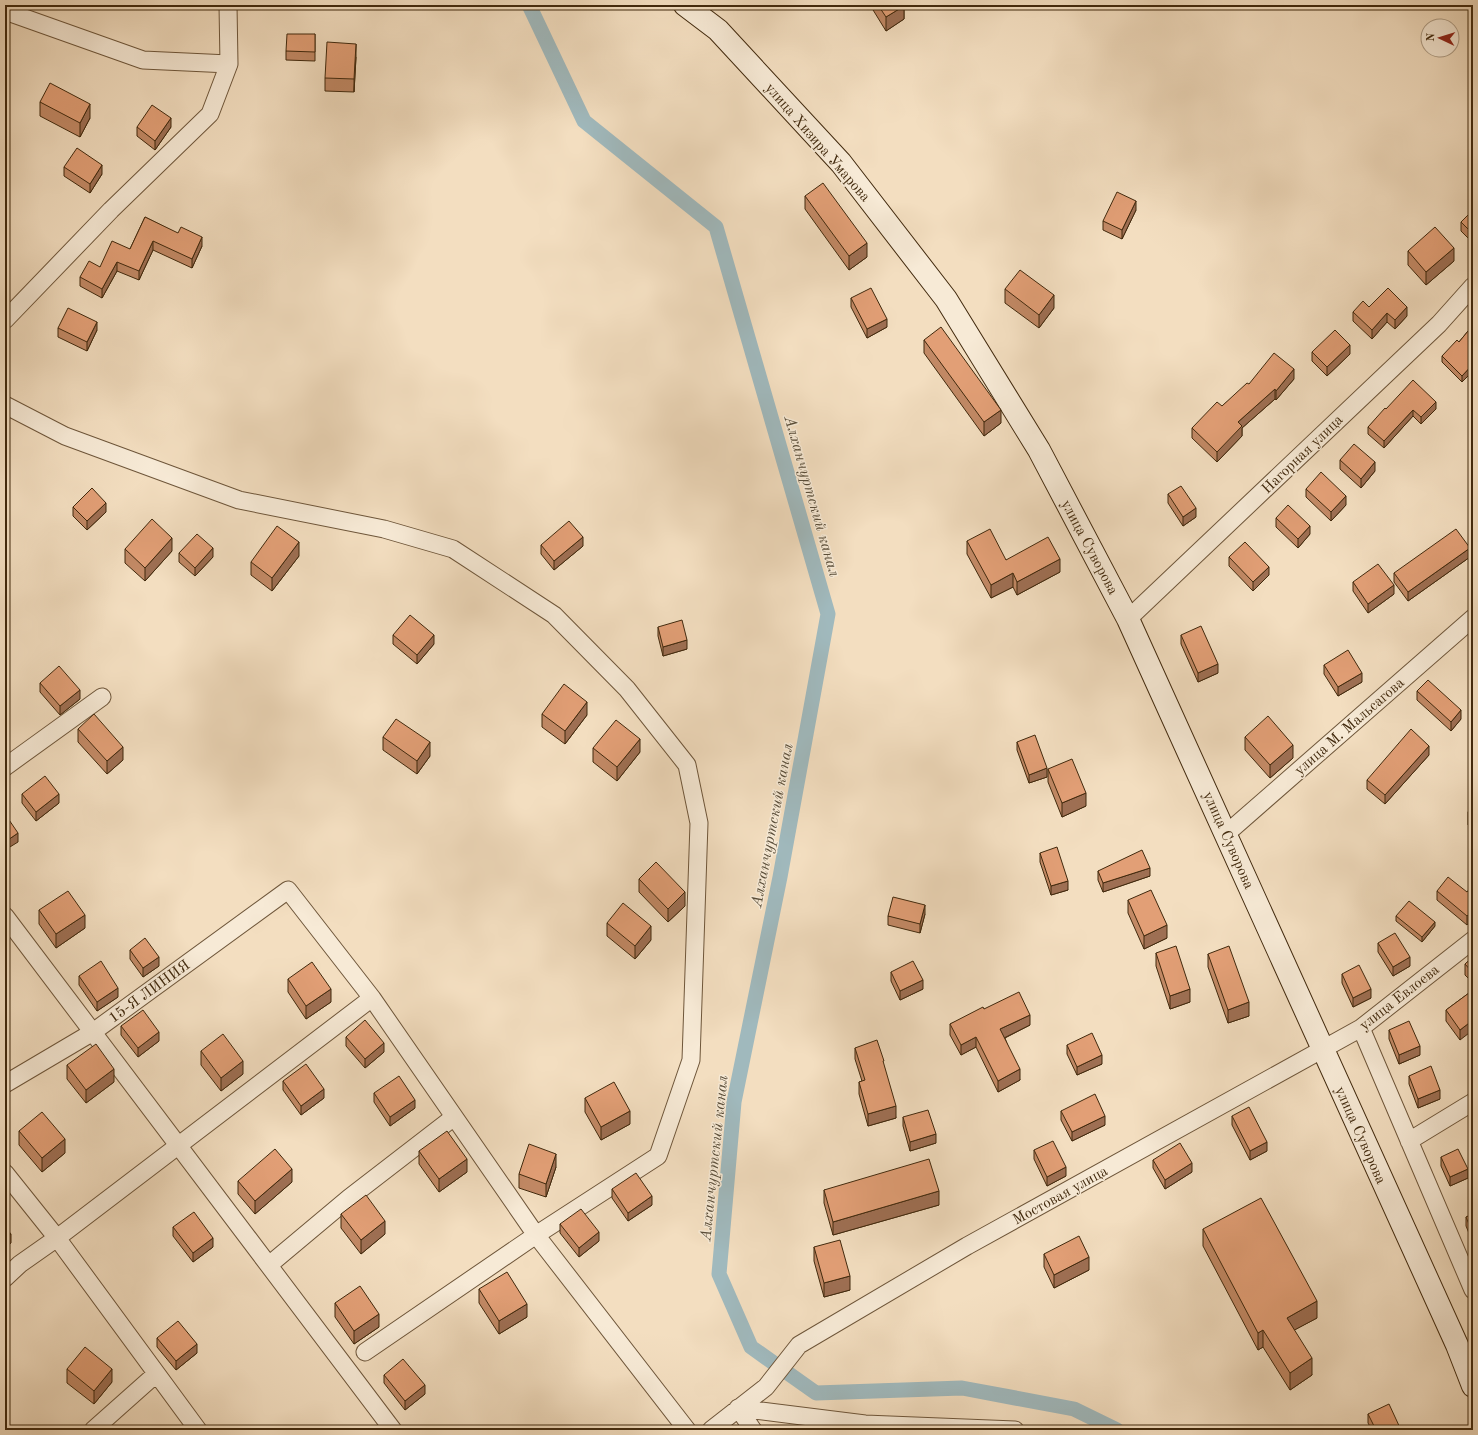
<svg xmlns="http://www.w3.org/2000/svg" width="1478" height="1435" font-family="'Old Standard TT',serif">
	<rect width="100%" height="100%" fill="#f3dec0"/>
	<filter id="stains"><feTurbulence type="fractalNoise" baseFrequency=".005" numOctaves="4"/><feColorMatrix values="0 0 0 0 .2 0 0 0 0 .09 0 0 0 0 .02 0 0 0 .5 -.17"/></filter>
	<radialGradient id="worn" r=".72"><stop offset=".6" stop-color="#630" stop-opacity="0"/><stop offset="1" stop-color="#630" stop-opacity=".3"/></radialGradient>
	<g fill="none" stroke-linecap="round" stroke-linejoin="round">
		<path stroke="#a0b9bd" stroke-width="15" d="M529,5L584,121L716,227L828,614L780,877L734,1102L719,1274L751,1347L816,1393L962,1388L1074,1409L1117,1430"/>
		<defs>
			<path id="minor" d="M5,11L143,60L229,64
				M5,320L111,210L210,114L229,64L228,5
				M5,405L65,436L239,500L384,529L453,549L554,615L627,689L687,765L699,823L691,1060L658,1156L536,1235L365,1352
				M1128,619L1439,324L1473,286
				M5,767L102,697
				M1226,834L1473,618
				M5,916L393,1430
				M1361,1028L1473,1290
				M5,1084L93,1032L288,890L372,998L536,1235L687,1430
				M1409,1141L1473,1102
				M5,1173L57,1238L198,1430
				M269,1265L349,1198L454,1117
				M5,1278L20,1264L57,1238L372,998
				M738,1408L865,1424L1015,1430
				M738,1408L753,1430
				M93,1430L156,1374
				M711,1430L766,1387L799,1345L967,1246L1361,1028L1473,940"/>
			<path id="secondary" d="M685,5L718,30L841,163L946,299L1039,450L1128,619L1457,1345L1473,1386"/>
		</defs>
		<use href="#minor" stroke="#6e563a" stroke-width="19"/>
		<use href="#secondary" stroke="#41290d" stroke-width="24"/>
		<use href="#minor" stroke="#f7ead6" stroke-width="17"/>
		<use href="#secondary" stroke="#f7ead6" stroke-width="22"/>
	</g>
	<path fill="#c28965" stroke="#41290d" d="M870,5H904V19L886,31Z
		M315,34V61L286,60V51Z
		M356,57L354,92L325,91V78Z
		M40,102L90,118L80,137L40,116Z
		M137,127H171L155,150L137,136Z
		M64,167L102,174L90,193L64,176Z
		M805,196L867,257L849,270L805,209Z
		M1136,210L1122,239L1103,230V221Z
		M1473,215V243L1461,231V222Z
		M145,217L202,246L192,268L153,250L139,280L117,271L102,298L80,286V277L100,267L130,249Z
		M1408,251L1454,261L1426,285L1408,265Z
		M1005,289L1054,308L1039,328L1005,303Z
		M851,298L887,327L867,338L851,307Z
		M1369,307L1407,316L1395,329L1387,322L1372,339L1353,321V312Z
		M1473,325V371L1462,382L1442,362V356L1459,342Z
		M58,328L97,330L87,351L58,337Z
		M924,340L1001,423L984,436L924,353Z
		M1312,352L1350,354L1327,376L1312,361Z
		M1294,379L1276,400L1275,399L1242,428V436L1217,462L1192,438V428L1222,406L1249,384Z
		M1386,409H1436L1421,424L1413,416L1384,448L1368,434V427Z
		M1340,460L1375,471L1361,488L1340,469Z
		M1306,489L1346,505L1331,521L1306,497Z
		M1168,494L1196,517L1183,526L1168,503Z
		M73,507L106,512L87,530L73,516Z
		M1276,518L1310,534L1298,548L1276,527Z
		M967,541L1006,560L1060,572L1017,595L1013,587L991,598L967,554Z
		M541,545L583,546L554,570L541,554Z
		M125,549L172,551L145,581L125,563Z
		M179,553L213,557L195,576L179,562Z
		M299,556L272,591L251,575V562Z
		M1229,557L1269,575L1253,591L1229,566Z
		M1470,557L1408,601L1394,582V573Z
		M1353,582L1394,594L1368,613L1353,591Z
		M658,627L687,649L663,656L658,636Z
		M393,635L434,644L417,664L393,644Z
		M1181,635L1218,673L1198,682L1181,644Z
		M1324,665L1362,682L1338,696L1324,674Z
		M40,683L80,699L60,715L40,692Z
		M1417,691L1461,719L1451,731L1417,700Z
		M542,714L587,715L565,744L542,727Z
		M78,729L123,760L107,774L78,742Z
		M383,737L430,756L417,774L383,750Z
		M1245,737L1293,758L1270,778L1245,750Z
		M1017,742L1047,777L1029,783L1017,750Z
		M593,748L640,752L617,781L593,762Z
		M1429,755L1385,804L1367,789V780Z
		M1048,769L1086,806L1062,817L1048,782Z
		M22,794L59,803L36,821L22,803Z
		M1473,806V829L1468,825V812Z
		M1040,853L1068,890L1051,895L1040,862Z
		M1098,871L1150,876L1103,892L1098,880Z
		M639,879L685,906L668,922L639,892Z
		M1473,885V919L1467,925L1437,900V891L1467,892Z
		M1128,900L1167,938L1144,949L1128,913Z
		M39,910L85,928L56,948L39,924Z
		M925,914L920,933L888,925V916Z
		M1396,916L1435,926L1422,942L1396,921Z
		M607,923L651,940L635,959L607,936Z
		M1378,943L1410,966L1393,976L1378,952Z
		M130,950L159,966L143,977L130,959Z
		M1156,953L1190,1002L1170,1009L1156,966Z
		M1208,954L1249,1016L1228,1023L1208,967Z
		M1473,957V983L1465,975V964Z
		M891,972L923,989L900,1000L891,981Z
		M1342,974L1371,998L1353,1007L1342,983Z
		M79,976L118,997L97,1011L79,985Z
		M288,979L331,1002L306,1019L288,992Z
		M1473,990L1460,1040L1446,1021V1010Z
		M984,1009L1030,1025L1005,1038L1020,1080L998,1092L976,1047L961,1055L950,1035V1024Z
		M121,1026L159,1041L138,1057L121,1035Z
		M1389,1030L1420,1055L1399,1064L1389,1039Z
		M346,1037L384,1052L365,1068L346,1046Z
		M1067,1045L1102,1064L1077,1075L1067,1054Z
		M855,1048L884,1066L896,1118L868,1126L859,1094V1082L862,1081L855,1059Z
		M201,1051L243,1074L221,1091L201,1065Z
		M67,1065L114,1082L86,1103L67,1079Z
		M1409,1076L1440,1099L1418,1108L1409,1084Z
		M283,1081L324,1098L301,1115L283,1090Z
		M374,1093L415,1108L390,1126L374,1102Z
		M585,1098L630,1124L601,1140L585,1112Z
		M1061,1111L1105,1125L1072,1141L1061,1120Z
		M1232,1116L1267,1151L1250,1160L1232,1125Z
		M903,1117L936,1143L910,1151L903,1126Z
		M19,1131L65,1153L42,1172L19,1145Z
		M1034,1150L1066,1176L1047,1186L1034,1159Z
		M419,1151L467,1172L439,1192L419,1164Z
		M1441,1157L1468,1178L1450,1186L1441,1166Z
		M1153,1160L1192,1172L1165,1189L1153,1168Z
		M556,1167L546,1197L519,1188V1174Z
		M238,1181L292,1182L255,1214L238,1194Z
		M612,1189L652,1205L628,1221L612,1198Z
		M824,1190L939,1205L833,1235L824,1203Z
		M341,1214L385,1234L361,1254L341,1228Z
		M1473,1214V1243L1466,1226V1217Z
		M560,1224L599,1241L579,1257L560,1233Z
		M173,1227L213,1247L193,1262L173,1236Z
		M1203,1229L1317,1318L1294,1330L1312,1375L1290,1390L1263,1347L1258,1350L1203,1246Z
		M814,1247L850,1290L824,1297L814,1261Z
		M1044,1254L1089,1270L1054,1288L1044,1267Z
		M479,1289L527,1317L499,1334L479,1303Z
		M335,1303L379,1327L354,1344L335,1317Z
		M157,1338L197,1353L176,1370L157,1347Z
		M67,1369L112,1382L94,1404L67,1383Z
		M384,1375L425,1394L405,1410L384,1383Z
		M1368,1414L1401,1430H1372L1368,1423Z"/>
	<path fill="#9e6f53" stroke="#41290d" d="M904,6V19L886,31V17Z
		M356,44V57L354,92V79Z
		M90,104V118L80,137V123Z
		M171,118V127L155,150V141Z
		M102,165V174L90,193V184Z
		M1136,201V210L1122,239V230Z
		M202,237V246L192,268V259Z
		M153,241V250L139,280V271Z
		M867,243V257L849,270V256Z
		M1454,248V261L1426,285V272Z
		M117,262V271L102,298V289Z
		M1054,295V308L1039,328V315Z
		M1407,307V316L1395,329V320Z
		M1387,313V322L1372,339V330Z
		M887,319V327L867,338V329Z
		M97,322V330L87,351V342Z
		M1350,345V354L1327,376V367Z
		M1473,364V371L1462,382V376Z
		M1294,369V379L1276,400V391Z
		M1275,389V399L1242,428V436L1217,462V452L1238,422Z
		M1436,402V409L1421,424V417Z
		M1001,410V423L984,436V422Z
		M1413,410V416L1384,448V441Z
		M1375,462V471L1361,488V479Z
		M1346,496V505L1331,521V512Z
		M106,503V512L87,530V521Z
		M1196,508V517L1183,526V517Z
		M1310,526V534L1298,548V539Z
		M583,537V546L554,570V561Z
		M172,538V551L145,581V568Z
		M299,542V556L272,591V578Z
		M213,548V557L195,576V568Z
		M1470,548V557L1408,601V592Z
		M1060,559V572L1017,595V582Z
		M1269,567V575L1253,591V582Z
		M1013,573V587L991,598V585Z
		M1394,585V594L1368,613V604Z
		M434,635V644L417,664V655Z
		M687,640V649L663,656V647Z
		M1218,664V673L1198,682V673Z
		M1362,673V682L1338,696V687Z
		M80,690V699L60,715V706Z
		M587,702V715L565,744V731Z
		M1461,710V719L1451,731V722Z
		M8,718V727L5,729V720Z
		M640,739V752L617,781V767Z
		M430,742V756L417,774V761Z
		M1293,745V758L1270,778V765Z
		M1429,746V755L1385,804V795Z
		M123,747V760L107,774V761Z
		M1047,768V777L1029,783V775Z
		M1086,793V806L1062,817V803Z
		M59,794V803L36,821V812Z
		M18,833V842L5,850V842Z
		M1150,868V876L1103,892V883Z
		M1068,881V890L1051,895V886Z
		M685,892V906L668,922V909Z
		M925,905V914L920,933V924Z
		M1473,910V919L1467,925V916Z
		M85,915V928L56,948V934Z
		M1435,922V926L1422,942V937Z
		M1167,925V938L1144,949V936Z
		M651,926V940L635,959V946Z
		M159,957V966L143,977V968Z
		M1410,957V966L1393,976V967Z
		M923,980V989L900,1000V991Z
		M118,988V997L97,1011V1002Z
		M331,989V1002L306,1019V1006Z
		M1190,989V1002L1170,1009V996Z
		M1371,989V998L1353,1007V998Z
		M1249,1002V1016L1228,1023V1010Z
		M1030,1015V1025L1000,1040V1029Z
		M1473,1020V1030L1460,1040V1030Z
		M159,1032V1041L138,1057V1048Z
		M976,1037V1047L961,1055V1045Z
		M384,1043V1052L365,1068V1059Z
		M1420,1046V1055L1399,1064V1055Z
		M1102,1055V1064L1077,1075V1067Z
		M243,1061V1074L221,1091V1078Z
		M114,1069V1082L86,1103V1090Z
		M1020,1069V1080L998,1092V1081Z
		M324,1089V1098L301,1115V1106Z
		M1440,1090V1099L1418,1108V1099Z
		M415,1100V1108L390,1126V1117Z
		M896,1106V1118L868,1126V1114Z
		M630,1111V1124L601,1140V1127Z
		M1105,1116V1125L1072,1141V1132Z
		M936,1134V1143L910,1151V1142Z
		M65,1139V1153L42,1172V1158Z
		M1267,1142V1151L1250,1160V1151Z
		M556,1154V1167L546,1197V1184Z
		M467,1159V1172L439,1192V1179Z
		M1192,1163V1172L1165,1189V1180Z
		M1066,1167V1176L1047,1186V1177Z
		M292,1169V1182L255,1214V1201Z
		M1468,1169V1178L1450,1186V1177Z
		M939,1191V1205L833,1235V1222Z
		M652,1196V1205L628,1221V1213Z
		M385,1221V1234L361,1254V1240Z
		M599,1232V1241L579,1257V1248Z
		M11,1234V1243L5,1248V1239Z
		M213,1238V1247L193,1262V1253Z
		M1089,1257V1270L1054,1288V1275Z
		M850,1276V1290L824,1297V1283Z
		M1317,1301V1318L1287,1334V1318Z
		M527,1304V1317L499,1334V1321Z
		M379,1314V1327L354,1344V1331Z
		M1263,1330V1347L1258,1350V1333Z
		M197,1344V1353L176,1370V1361Z
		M1312,1358V1375L1290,1390V1373Z
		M112,1369V1382L94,1404V1391Z
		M425,1385V1394L405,1410V1401Z"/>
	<path fill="#e29f76" stroke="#41290d" d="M878,5H904V6L886,17Z
		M287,34H315V52L286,51Z
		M327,42L356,44L354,79L325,78Z
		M50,83L90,104L80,123L40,102Z
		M152,105L171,118L155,141L137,127Z
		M77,148L102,165L90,184L64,167Z
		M823,183L867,243L849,256L805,196Z
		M1117,192L1136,201L1122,230L1103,221Z
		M1470,213L1473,215V234L1461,222Z
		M145,217L178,233L181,227L202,237L192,259L153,241L139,271L117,262L102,289L80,277L89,261L100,267L112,241L130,249Z
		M1435,227L1454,248L1426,272L1408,251Z
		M1020,270L1054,295L1039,315L1005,289Z
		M871,288L887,319L867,329L851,298Z
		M1388,288L1407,307L1395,320L1387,313L1372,330L1353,312L1363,301L1369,307Z
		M68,308L97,322L87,342L58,328Z
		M1473,325V364L1462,376L1442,356L1457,340L1459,342Z
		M941,327L1001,410L984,422L924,340Z
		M1335,330L1350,345L1327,367L1312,352Z
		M1274,353L1294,369L1276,391L1275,389L1238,422L1242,426L1217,452L1192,428L1217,402L1222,406L1247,383L1249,384Z
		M1413,380L1436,402L1421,417L1413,410L1384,441L1368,427L1385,408L1386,409Z
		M1354,444L1375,462L1361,479L1340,460Z
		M1321,472L1346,496L1331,512L1306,489Z
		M1181,486L1196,508L1183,517L1168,494Z
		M92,488L106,503L87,521L73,507Z
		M1288,505L1310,526L1298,539L1276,518Z
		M152,519L172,538L145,568L125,549Z
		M569,521L583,537L554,561L541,545Z
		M277,526L299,542L272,578L251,562Z
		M990,529L1006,560L1048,537L1060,559L1017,582L1013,573L991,585L967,541Z
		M1456,529L1470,548L1408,592L1394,573Z
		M197,534L213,548L195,568L179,553Z
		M1245,542L1269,567L1253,582L1229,557Z
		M1378,564L1394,585L1368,604L1353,582Z
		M410,615L434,635L417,655L393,635Z
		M682,620L687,640L663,647L658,627Z
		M1201,626L1218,664L1198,673L1181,635Z
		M1348,650L1362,673L1338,687L1324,665Z
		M59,666L80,690L60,706L40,683Z
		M1428,680L1461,710L1451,722L1417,691Z
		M564,684L587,702L565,731L542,714Z
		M5,713L8,718L5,720Z
		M94,714L123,747L107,761L78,729Z
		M1268,716L1293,745L1270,765L1245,737Z
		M396,719L430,742L417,761L383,737Z
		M616,720L640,739L617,767L593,748Z
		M1411,729L1429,746L1385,795L1367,780Z
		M1035,735L1047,768L1029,775L1017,742Z
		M1072,759L1086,793L1062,803L1048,769Z
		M45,776L59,794L36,812L22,794Z
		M1473,806V816L1468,812Z
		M5,814L18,833L5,842Z
		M1057,847L1068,881L1051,886L1040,853Z
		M1142,850L1150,868L1103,883L1098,871Z
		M656,862L685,892L668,909L639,879Z
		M1448,877L1467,892L1473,885V910L1467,916L1437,891Z
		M1151,890L1167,925L1144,936L1128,900Z
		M68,891L85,915L56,934L39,910Z
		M893,897L925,905L920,924L888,916Z
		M1409,901L1435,922L1422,937L1396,916Z
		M623,903L651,926L635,946L607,923Z
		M1395,933L1410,957L1393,967L1378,943Z
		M145,938L159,957L143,968L130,950Z
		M1176,946L1190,989L1170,996L1156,953Z
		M1229,946L1249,1002L1228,1010L1208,954Z
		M1473,957V973L1465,964Z
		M101,961L118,988L97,1002L79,976Z
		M913,961L923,980L900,991L891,972Z
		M312,962L331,989L306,1006L288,979Z
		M1359,965L1371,989L1353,998L1342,974Z
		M1473,990V1020L1460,1030L1446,1010Z
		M1019,992L1030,1015L1000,1029L1020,1069L998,1081L976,1037L961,1045L950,1024L983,1007L984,1009Z
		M143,1010L159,1032L138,1048L121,1026Z
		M365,1020L384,1043L365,1059L346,1037Z
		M1409,1021L1420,1046L1399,1055L1389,1030Z
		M1092,1033L1102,1055L1077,1067L1067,1045Z
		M223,1034L243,1061L221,1078L201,1051Z
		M877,1040L884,1061H883L896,1106L868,1114L859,1082L865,1080L855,1048Z
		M96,1044L114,1069L86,1090L67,1065Z
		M306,1064L324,1089L301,1106L283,1081Z
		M1431,1066L1440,1090L1418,1099L1409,1076Z
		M399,1076L415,1100L390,1117L374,1093Z
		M614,1082L630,1111L601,1127L585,1098Z
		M1095,1094L1105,1116L1072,1132L1061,1111Z
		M1249,1107L1267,1142L1250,1151L1232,1116Z
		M928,1110L936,1134L910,1142L903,1117Z
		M42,1112L65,1139L42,1158L19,1131Z
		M447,1131L467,1159L439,1179L419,1151Z
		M1053,1141L1066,1167L1047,1177L1034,1150Z
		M1180,1143L1192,1163L1165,1180L1153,1160Z
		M529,1144L556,1154L546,1184L519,1174Z
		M275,1149L292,1169L255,1201L238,1181Z
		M1458,1149L1468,1169L1450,1177L1441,1157Z
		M929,1159L939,1191L833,1222L824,1190Z
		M636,1173L652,1196L628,1213L612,1189Z
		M366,1195L385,1221L361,1240L341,1214Z
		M1261,1198L1317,1301L1287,1318L1312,1358L1290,1373L1263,1330L1258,1333L1203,1229Z
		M581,1209L599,1232L579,1248L560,1224Z
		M194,1212L213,1238L193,1253L173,1227Z
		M1473,1214V1234L1466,1217Z
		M5,1227L11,1234L5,1239Z
		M1079,1236L1089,1257L1054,1275L1044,1254Z
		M840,1240L850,1276L824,1283L814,1247Z
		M507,1272L527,1304L499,1321L479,1289Z
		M360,1286L379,1314L354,1331L335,1303Z
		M178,1321L197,1344L176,1361L157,1338Z
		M85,1347L112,1369L94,1391L67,1369Z
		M403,1359L425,1385L405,1401L384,1375Z
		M1389,1404L1401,1430H1376L1368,1414Z"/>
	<g text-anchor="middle" stroke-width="3" stroke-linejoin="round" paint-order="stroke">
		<g font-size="15" fill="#41290d" stroke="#f7ead6">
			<text transform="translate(818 142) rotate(49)" y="5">улица Хизира Умарова</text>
			<text transform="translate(1302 454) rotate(-44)" y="5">Нагорная улица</text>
			<text transform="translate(1090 547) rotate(62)" y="5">улица Суворова</text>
			<text transform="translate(1349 726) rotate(-41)" y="5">улица М. Мальсагова</text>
			<text transform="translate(1229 840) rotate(66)" y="5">улица Суворова</text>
			<text transform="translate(149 991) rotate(-36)" y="5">15-Я ЛИНИЯ</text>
			<text transform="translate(1399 997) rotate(-38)" y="5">улица Евлоева</text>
			<text transform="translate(1361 1135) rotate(66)" y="5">улица Суворова</text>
			<text transform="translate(1060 1195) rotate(-29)" y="5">Мостовая улица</text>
		</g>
		<g font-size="16" font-style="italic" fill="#594d39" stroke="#f7ead6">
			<text transform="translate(813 496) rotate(74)" y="6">Алханчуртский канал</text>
			<text transform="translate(771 825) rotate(-79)" y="6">Алханчуртский канал</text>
			<text transform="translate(713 1158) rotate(-84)" y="6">Алханчуртский канал</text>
		</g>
	</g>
	<rect width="1478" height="1435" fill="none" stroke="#f3dec0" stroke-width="20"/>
	<rect x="6" y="6" width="1466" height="1423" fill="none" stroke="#41290d" stroke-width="2"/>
	<rect x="10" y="10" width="1458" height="1415" fill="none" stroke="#41290d"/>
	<g transform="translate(1440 38) rotate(274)"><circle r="19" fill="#f7ead6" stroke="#ae9d86"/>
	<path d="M0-3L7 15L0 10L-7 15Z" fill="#8f2418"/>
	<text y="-6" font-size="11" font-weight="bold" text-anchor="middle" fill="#41290d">N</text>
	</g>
	<rect width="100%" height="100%" filter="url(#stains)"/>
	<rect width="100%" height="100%" fill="url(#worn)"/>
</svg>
